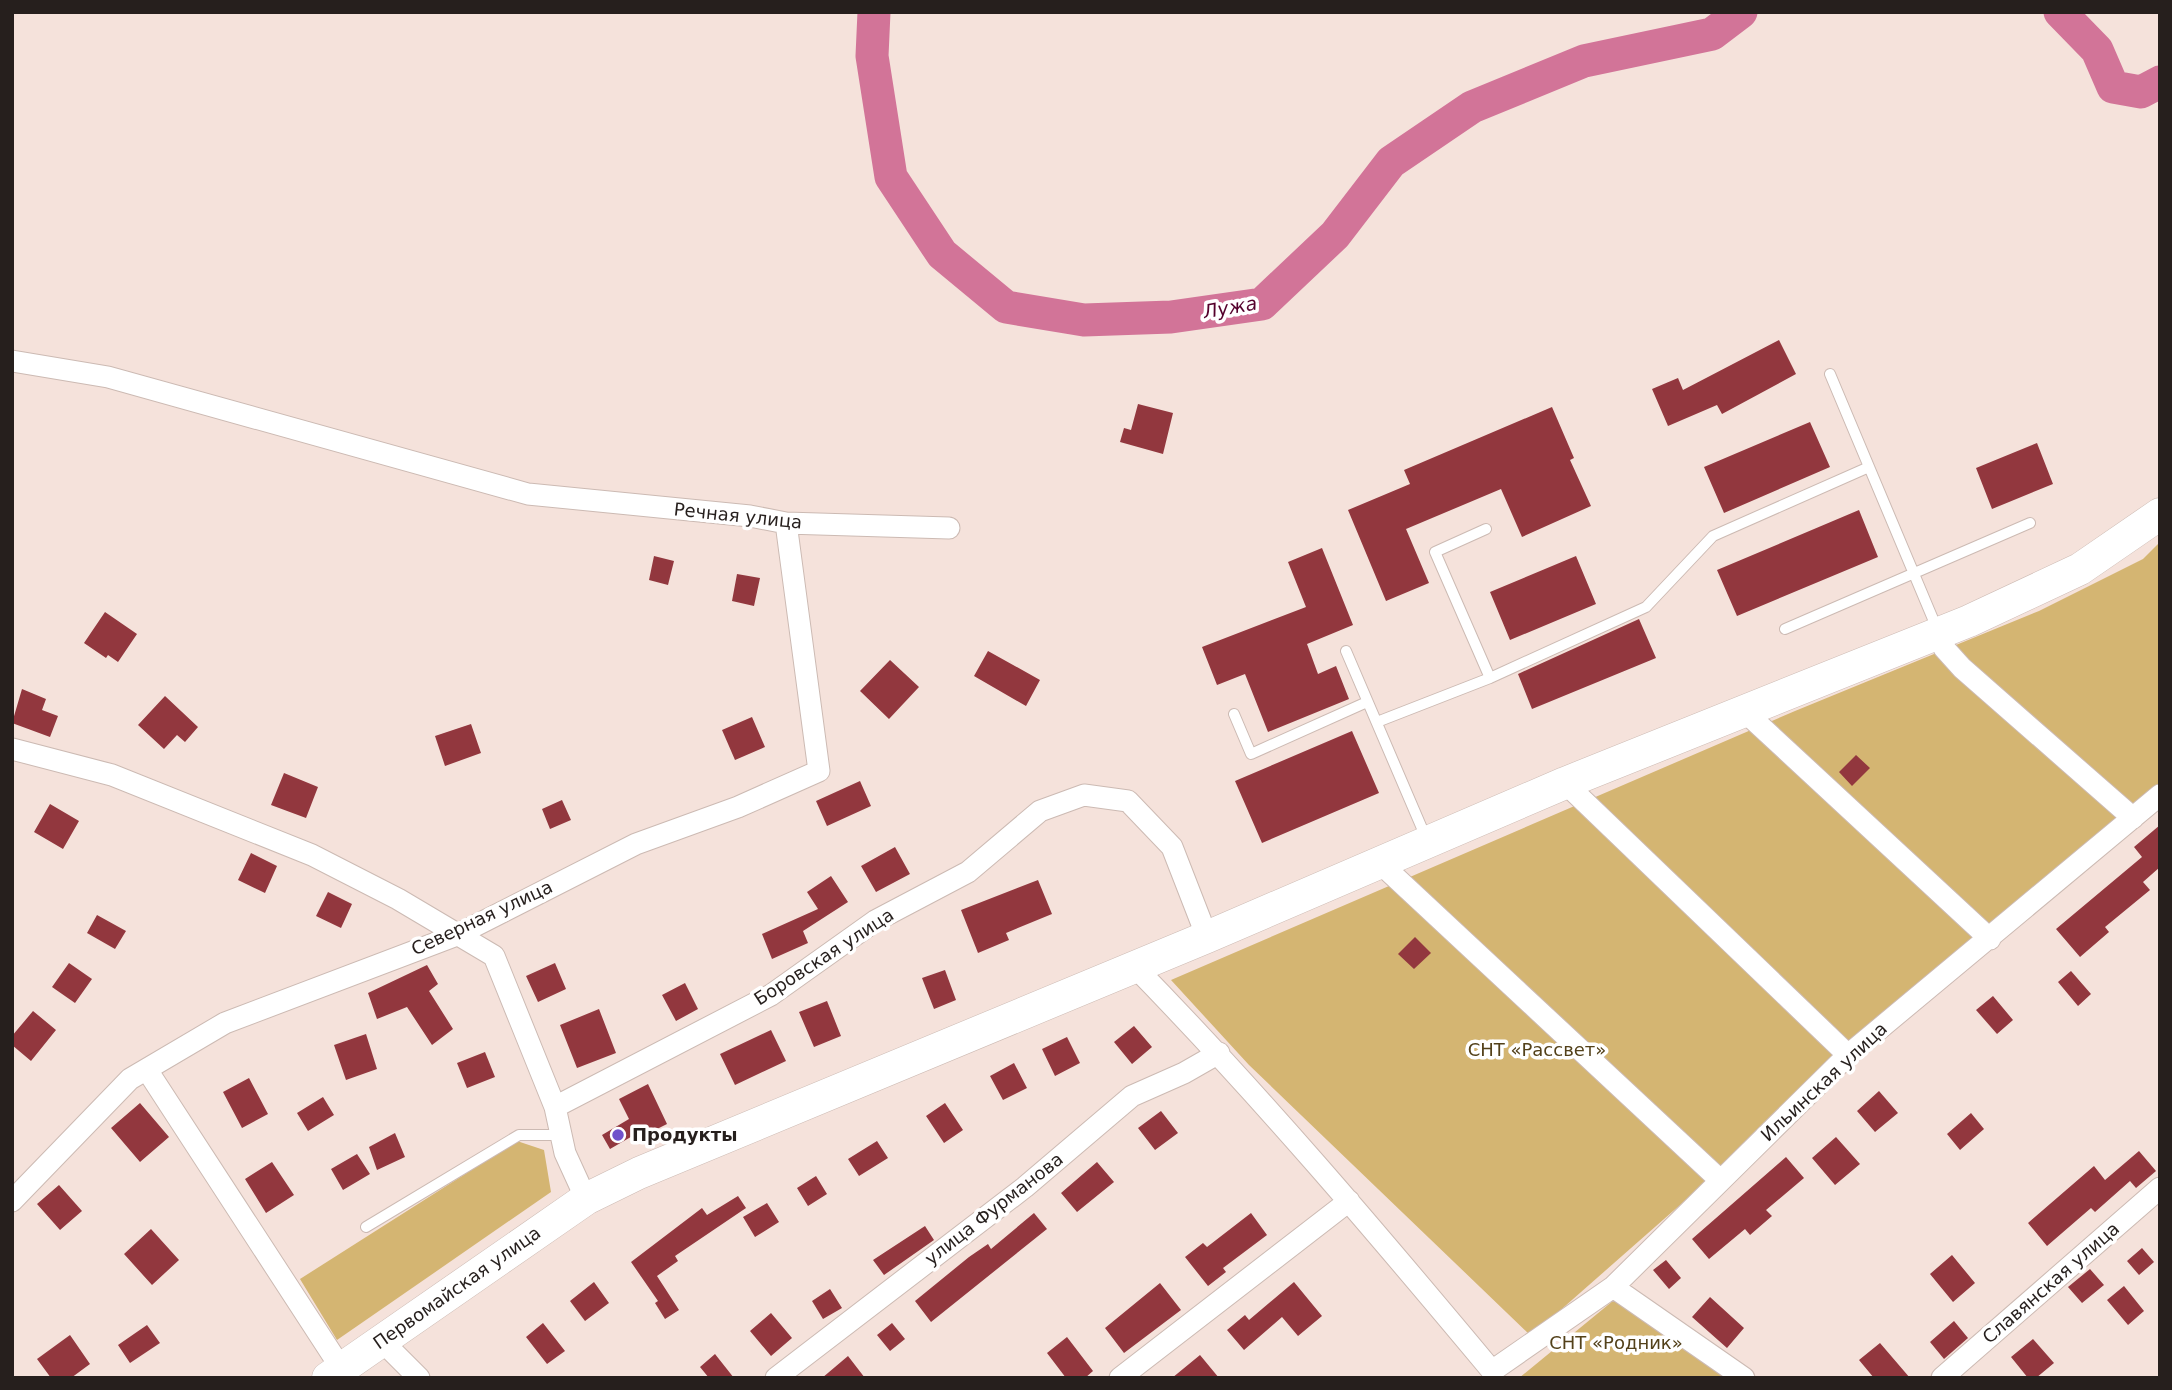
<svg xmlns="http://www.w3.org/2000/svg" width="2172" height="1390" font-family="'DejaVu Sans',sans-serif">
	<rect width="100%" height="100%" fill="#f5e2db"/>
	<path fill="#d4b572" d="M2160,542V783L1531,1336L1249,1065L1171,980L1795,711L2039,611L2143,559Z
		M517,1141L544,1150L551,1192L337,1340L300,1279Z
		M1614,1300L1735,1378H1519Z"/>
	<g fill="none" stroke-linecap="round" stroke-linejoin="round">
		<path stroke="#d27498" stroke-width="33" d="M874,12L872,56L891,177L942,254L1006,307L1084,320L1171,317L1262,304L1335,235L1391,162L1472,107L1584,61L1712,34L1741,12
			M2060,12L2097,50L2113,87L2141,92L2160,82"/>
	</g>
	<path fill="#92373e" d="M1779,340L1796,374L1722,414L1717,405L1668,426L1652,389L1678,378L1683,390Z
		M1138,404L1173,413L1163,454L1120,442L1124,428L1131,430Z
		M1552,407L1574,458L1570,460L1591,506L1522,537L1501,489L1406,529L1429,583L1386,601L1348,510L1410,484L1404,470Z
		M1810,422L1830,467L1724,513L1704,467Z
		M2037,443L2053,484L1992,509L1976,468Z
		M1859,510L1878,557L1737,616L1717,570Z
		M1322,548L1353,625L1307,644L1318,674L1336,666L1349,699L1268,732L1245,674L1217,685L1202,647L1306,607L1288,562Z
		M654,556L674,561L668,585L649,580Z
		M1576,556L1596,604L1510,640L1490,592Z
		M737,574L760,578L754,606L732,601Z
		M105,612L137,634L118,662L108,655L106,658L84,643Z
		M1639,619L1656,658L1532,709L1518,674Z
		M988,651L1040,680L1026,706L974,676Z
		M890,660L919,687L889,719L860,691Z
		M22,689L46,699L42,710L58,716L50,737L12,723Z
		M165,696L198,727L185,742L177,735L164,749L138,725Z
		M752,717L765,747L735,760L722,730Z
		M471,724L481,753L445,766L435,736Z
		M1352,731L1379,793L1262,843L1235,781Z
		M1856,755L1870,768L1852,786L1839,772Z
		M284,773L318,787L306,818L271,805Z
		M860,781L871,806L827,826L816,801Z
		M562,800L571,820L550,829L542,809Z
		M50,804L79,821L63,849L34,832Z
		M2160,825V867L2143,882L2150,890L2105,927L2109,932L2080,957L2056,929L2142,857L2134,847Z
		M895,847L910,874L876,892L861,866Z
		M251,853L277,866L265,893L238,880Z
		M831,876L848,902L803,931L808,943L772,959L762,934L818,909L807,892Z
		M1038,880L1052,914L1006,933L1009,940L978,953L961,910Z
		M328,892L352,904L341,928L316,916Z
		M97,915L126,931L115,949L87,933Z
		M1415,937L1431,953L1414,969L1398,954Z
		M69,963L92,979L75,1003L52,987Z
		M555,963L566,989L538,1002L526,976Z
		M427,965L438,984L429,991L453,1029L432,1045L407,1007L377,1019L368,993Z
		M945,970L956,1000L934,1009L922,978Z
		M2071,971L2091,994L2078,1006L2058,982Z
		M685,983L698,1009L676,1021L662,995Z
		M1993,996L2013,1020L1997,1034L1976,1010Z
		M827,1001L841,1036L814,1047L799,1012Z
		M599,1009L616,1053L577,1068L560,1025Z
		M33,1011L56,1030L31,1061L12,1045V1036Z
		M1134,1026L1152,1047L1132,1064L1114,1042Z
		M771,1030L786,1061L735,1085L720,1054Z
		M366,1034L377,1069L346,1080L334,1045Z
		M1067,1037L1080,1063L1055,1076L1042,1049Z
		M485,1052L495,1077L467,1088L457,1063Z
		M1014,1063L1027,1088L1003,1100L990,1076Z
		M249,1078L268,1114L242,1128L223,1092Z
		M648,1084L667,1124L639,1138L636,1134L610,1149L602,1135L629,1119L619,1099Z
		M1879,1091L1898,1113L1875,1132L1857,1111Z
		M323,1097L334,1115L308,1131L297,1113Z
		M140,1103L169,1137L140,1162L111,1128Z
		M945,1103L963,1130L944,1143L926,1116Z
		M1161,1111L1178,1133L1155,1150L1138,1128Z
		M1971,1113L1984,1129L1960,1150L1947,1134Z
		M395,1133L405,1157L377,1170L369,1147Z
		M1836,1137L1860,1164L1835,1185L1812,1158Z
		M877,1141L888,1158L859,1176L848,1159Z
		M2139,1151L2156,1171L2136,1188L2130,1181L2095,1212L2091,1208L2047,1246L2028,1223L2094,1166L2105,1180Z
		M357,1154L370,1174L343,1190L331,1169Z
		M1786,1157L1804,1178L1766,1210L1772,1216L1750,1235L1745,1229L1709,1259L1692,1239Z
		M272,1162L294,1195L266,1213L245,1179Z
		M1097,1162L1114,1182L1077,1212L1061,1193Z
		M816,1176L827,1194L808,1206L797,1188Z
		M59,1185L82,1211L60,1230L37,1204Z
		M738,1196L746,1208L675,1256L678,1261L657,1276L679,1310L665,1319L655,1303L658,1301L631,1262L702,1208L707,1215Z
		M767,1203L779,1222L755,1237L743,1217Z
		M1034,1213L1047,1229L931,1322L915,1301L969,1257L988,1244L991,1249Z
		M1251,1213L1267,1235L1223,1268L1226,1272L1208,1286L1185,1257L1203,1243L1207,1247Z
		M925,1226L934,1240L884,1275L873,1260Z
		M151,1229L179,1260L152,1285L124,1254Z
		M2142,1248L2154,1262L2139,1275L2127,1261Z
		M1952,1255L1975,1283L1953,1302L1930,1274Z
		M1666,1260L1681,1278L1669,1289L1653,1270Z
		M2090,1269L2104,1285L2082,1303L2068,1287Z
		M594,1282L609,1303L585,1321L570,1301Z
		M1294,1282L1322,1316L1298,1336L1282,1317L1244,1350L1227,1330L1245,1315L1249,1320Z
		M1160,1283L1181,1310L1124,1353L1105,1328Z
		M2124,1286L2144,1311L2128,1325L2107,1300Z
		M830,1289L842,1308L823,1319L812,1301Z
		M1710,1297L1744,1328L1727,1348L1692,1317Z
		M771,1313L792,1338L771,1356L750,1331Z
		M1954,1321L1968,1338L1944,1359L1930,1342Z
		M543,1323L565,1351L547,1364L526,1337Z
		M892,1323L905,1339L890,1351L877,1335Z
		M147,1325L160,1343L130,1363L118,1345Z
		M70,1335L90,1364L71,1378H51L37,1359Z
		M1067,1337L1093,1371L1085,1378H1066L1047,1353Z
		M2033,1339L2054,1363L2036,1378H2028L2011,1357Z
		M1880,1343L1910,1378H1874L1859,1360Z
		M715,1354L734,1378H709L700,1367Z
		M1200,1355L1219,1378H1172Z
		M848,1356L865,1378H822Z"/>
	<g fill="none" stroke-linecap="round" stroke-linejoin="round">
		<defs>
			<path id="lane" d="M1830,374L1938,631
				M1785,629L2030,523
				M1346,651L1427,840
				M1490,678L1646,607L1713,536L1869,467
				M1234,714L1251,754L1367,702
				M1377,722L1490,678L1435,552L1486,529
				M366,1227L519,1135H561"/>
			<path id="street" d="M12,361L108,377L528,494L750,516L786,523L949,528
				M1939,633L1944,648L1962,668L2133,818
				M1743,710L1990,939
				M12,749L112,775L312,855L398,899L494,956L555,1107L565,1153L586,1199
				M1565,783L1848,1055
				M1380,863L1720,1180
				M1133,965C1260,1095 1376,1232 1492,1371
				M147,1070L341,1368
				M555,1107L771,995L875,921L968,872L1040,811L1084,795L1128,801L1172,847L1207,937
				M12,1201L130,1079L225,1023L457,935L636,844L738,807L819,771L786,523
				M1613,1287L1744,1378
				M382,1341L419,1378
				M1492,1371L1613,1287L1848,1055L2160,795
				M776,1378L1025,1187L1132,1096L1184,1073L1219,1053
				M1120,1378L1349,1201
				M1942,1378L2160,1188"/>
			<path id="secondary" d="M328,1378L586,1199L639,1173L1207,937L1565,783L1969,621L2080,569L2160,514"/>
		</defs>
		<use href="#lane" stroke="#ccbab3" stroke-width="12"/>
		<use href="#street" stroke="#ccbab3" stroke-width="23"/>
		<use href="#secondary" stroke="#ccbab3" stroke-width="33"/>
		<use href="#lane" stroke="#fff" stroke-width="10"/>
		<use href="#street" stroke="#fff" stroke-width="21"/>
		<use href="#secondary" stroke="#fff" stroke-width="32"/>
	</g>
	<circle fill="#7052cb" stroke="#fff" stroke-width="2.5" cx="618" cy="1135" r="7"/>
	<g text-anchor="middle" stroke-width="7" stroke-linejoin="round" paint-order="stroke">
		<g font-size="18" fill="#261f1d" stroke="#fff">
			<text transform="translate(738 516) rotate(6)" y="6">Речная улица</text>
			<text transform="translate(482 918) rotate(-25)" y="6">Северная улица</text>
			<text transform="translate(824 957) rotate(-33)" y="6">Боровская улица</text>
			<text transform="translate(1824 1082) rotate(-43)" y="6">Ильинская улица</text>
			<text transform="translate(994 1209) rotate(-38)" y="6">улица Фурманова</text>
			<text transform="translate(2051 1283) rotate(-41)" y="6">Славянская улица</text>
			<text transform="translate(457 1288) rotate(-35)" y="6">Первомайская улица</text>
		</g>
		<g font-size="18" fill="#53411a" stroke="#fff">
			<text x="1537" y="1056">СНТ «Рассвет»</text>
			<text x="1616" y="1349">СНТ «Родник»</text>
		</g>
		<g font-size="18" font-weight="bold" fill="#261f1d" stroke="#fff" text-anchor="start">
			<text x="632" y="1141">Продукты</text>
		</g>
		<g font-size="19" font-style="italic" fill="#55002c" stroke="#fff">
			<text transform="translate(1230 307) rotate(-10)" y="7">Лужа</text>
		</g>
	</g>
	<rect width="2172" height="1390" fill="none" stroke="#261f1d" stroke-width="28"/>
</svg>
